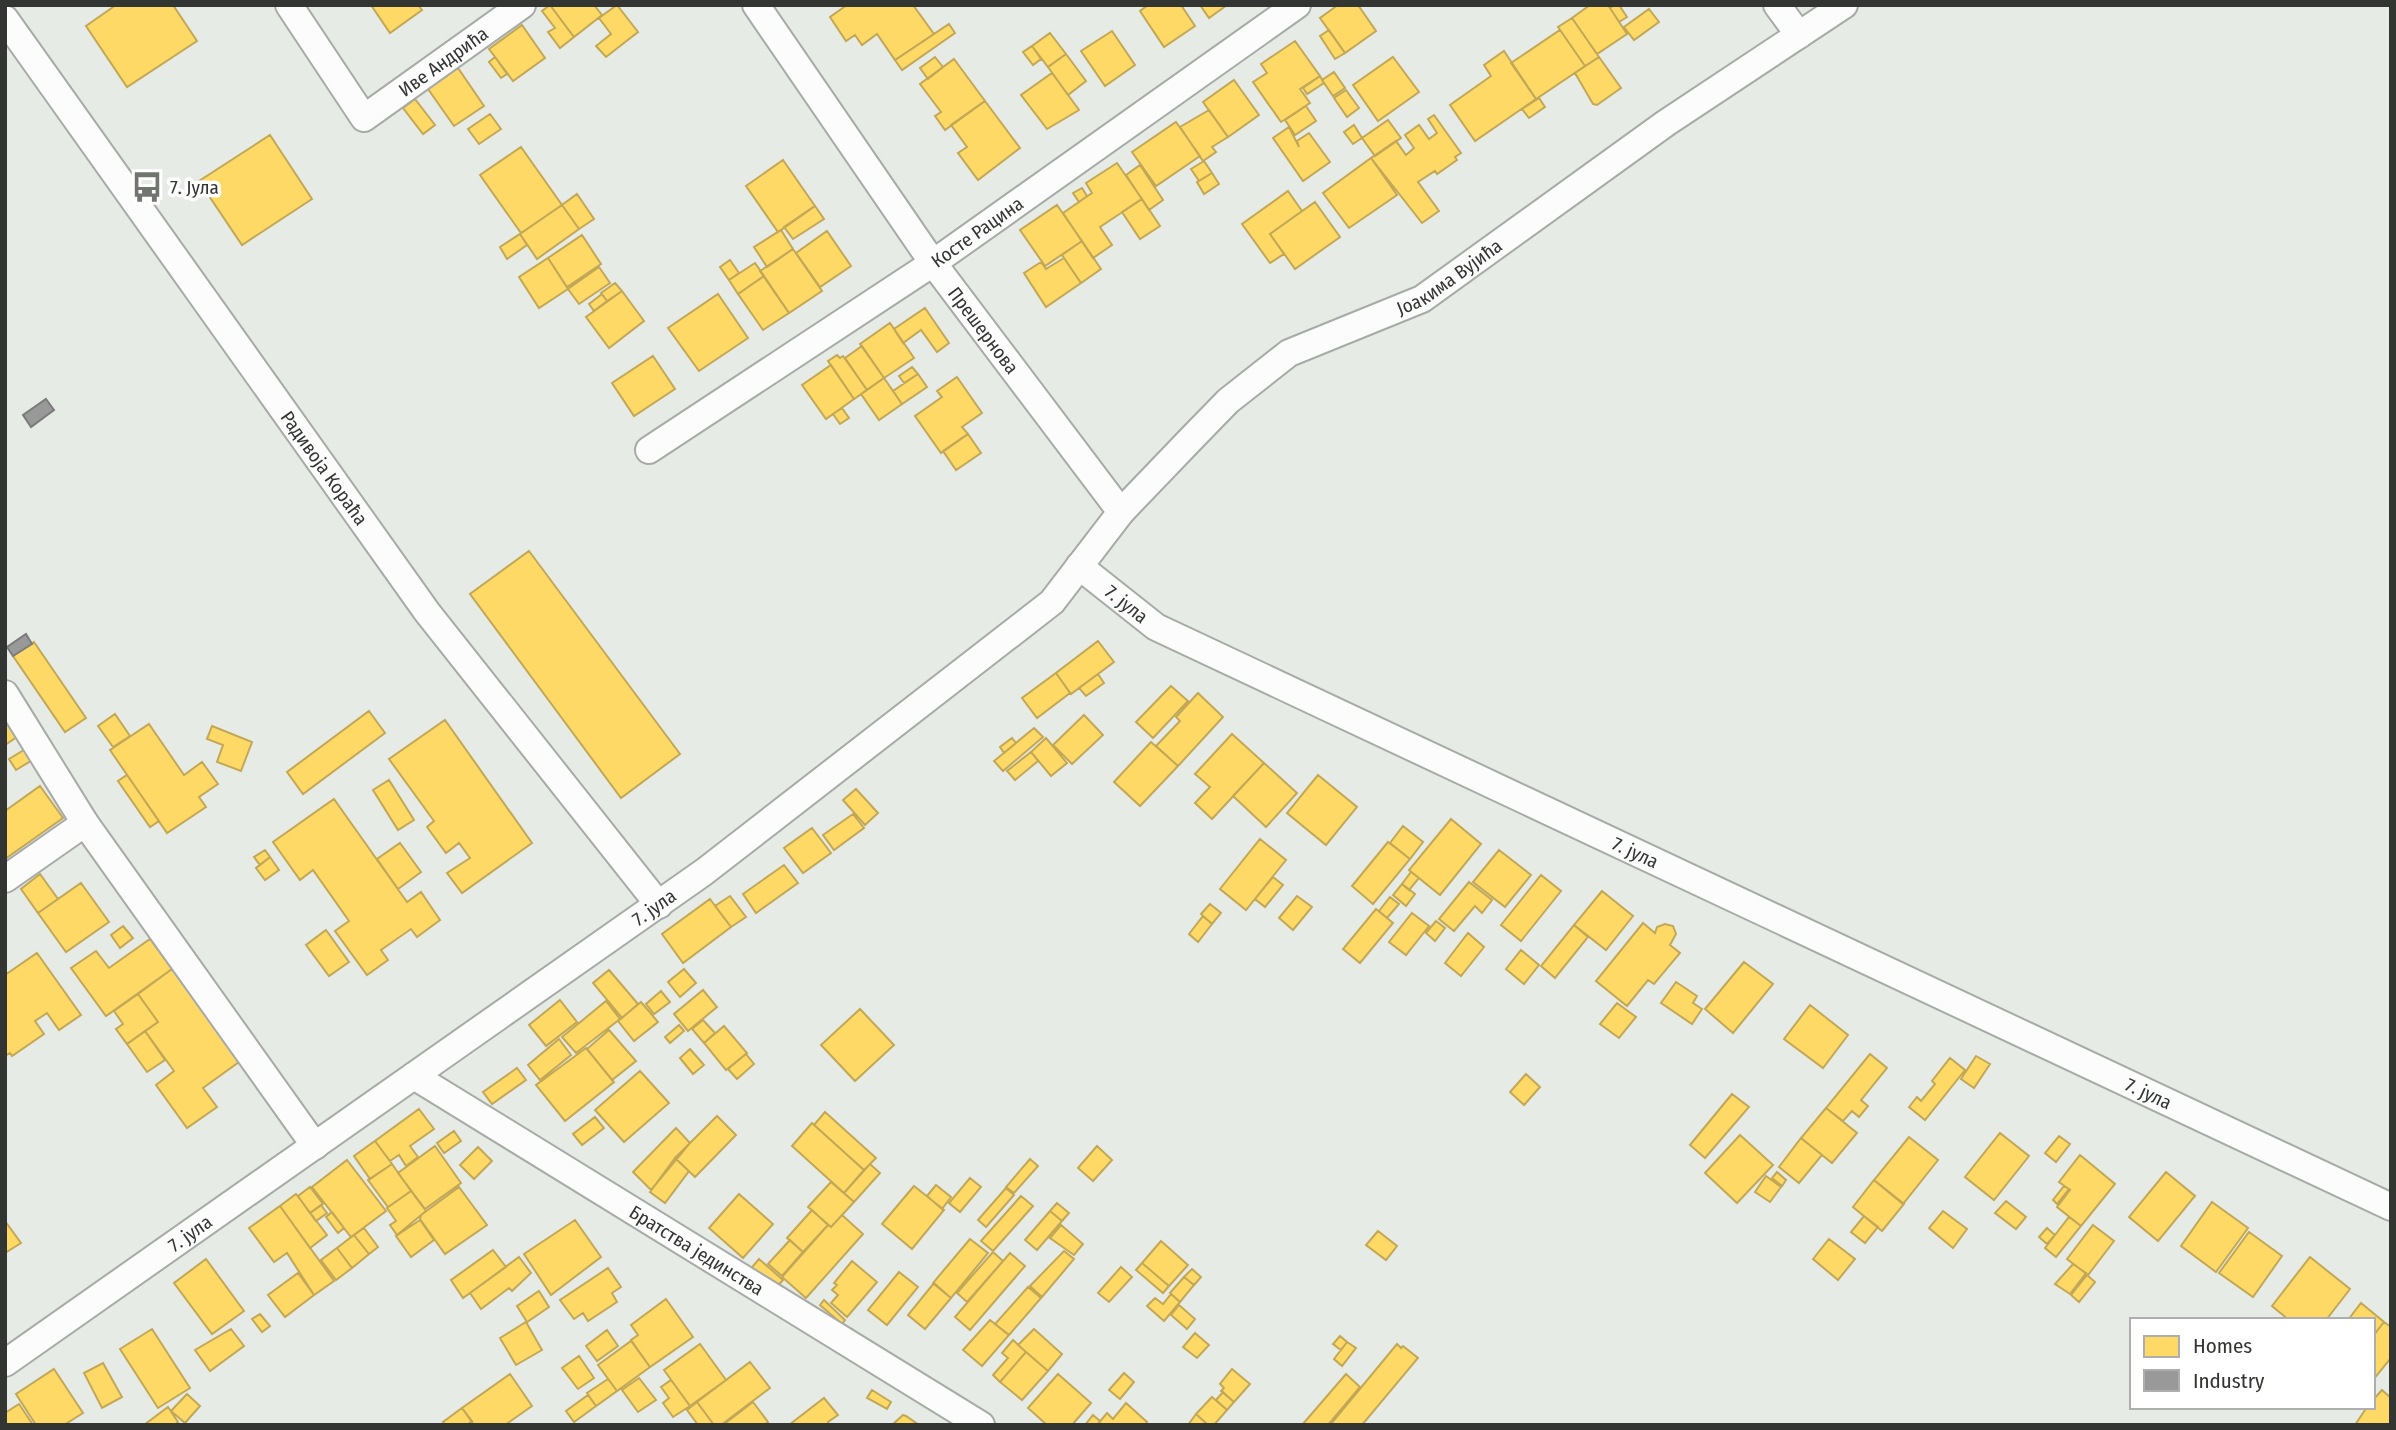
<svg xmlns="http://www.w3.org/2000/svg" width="2396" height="1430" font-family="'Fira Sans Condensed',sans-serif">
	<rect width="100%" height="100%" fill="#e6ebe5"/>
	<path fill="#ffd966" stroke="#c2a856" stroke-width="2" d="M116,5H173L197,41L127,87L86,26Z
		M371,5H418L422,10L390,33Z
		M550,5L574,37L560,48L548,32L555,28L542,11Z
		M550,5H594L602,15L574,37Z
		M617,5L638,32L606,57L596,46L611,34L599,18Z
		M847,5H913L934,34L895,60L877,34L862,45L855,35L846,41L830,17Z
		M1148,5H1181L1195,26L1164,47L1140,11Z
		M1200,5H1227L1209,18Z
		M1338,5H1358L1376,31L1345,53L1320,18Z
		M1590,5H1608L1627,34L1597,54L1572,18Z
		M1614,5H1619L1627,17L1619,22L1610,8Z
		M1649,9L1659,22L1634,40L1624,27Z
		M1572,18L1599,57L1585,66L1558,27Z
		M949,24L955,33L902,70L895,60Z
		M522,25L545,58L513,81L489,49Z
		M1329,30L1345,53L1335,59L1320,36Z
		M1560,30L1585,66L1536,99L1511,63Z
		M1112,31L1135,65L1105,86L1081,51Z
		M1050,33L1066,54L1048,67L1032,46Z
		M1295,41L1320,76L1300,89L1310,103L1281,122L1253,82L1267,73L1261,64Z
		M1032,46L1041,59L1033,65L1023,52Z
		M1504,51L1536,99L1475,141L1450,105L1491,76L1484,65Z
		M1066,54L1086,81L1068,95L1048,67Z
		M495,57L507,74L501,78L489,62Z
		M935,57L943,67L928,79L920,68Z
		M1393,57L1419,92L1378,121L1353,85Z
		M1599,57L1621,88L1597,105L1593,104L1575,73Z
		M954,59L985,101L945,130L935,116L941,112L920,84Z
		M458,68L484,106L454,126L428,89Z
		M1334,72L1345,88L1333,96L1322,80Z
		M1052,73L1079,110L1047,129L1021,95Z
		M1320,76L1324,83L1307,94L1303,88Z
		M1234,80L1259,115L1228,137L1203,102Z
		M1346,90L1359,108L1347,117L1334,98Z
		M1539,98L1545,107L1529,118L1522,109Z
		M415,99L435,125L423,134L403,108Z
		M985,101L1020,148L978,180L958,153L967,147L951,125Z
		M1306,106L1316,121L1295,135L1285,120Z
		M1209,110L1228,137L1212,147L1216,152L1203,161L1180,127Z
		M490,114L501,129L479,144L468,129Z
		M1434,115L1461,153L1455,157L1457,160L1437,174L1435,171L1418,182L1439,211L1422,223L1371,158L1396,141L1406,155L1414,148L1405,135L1419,125L1429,139L1437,133L1428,119Z
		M1388,120L1401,138L1375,156L1362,138Z
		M1176,122L1200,156L1156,186L1132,152Z
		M1354,125L1362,138L1353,144L1344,132Z
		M1289,127L1299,147L1297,141L1309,133L1330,162L1303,181L1273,138Z
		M270,135L312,199L242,245L199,181Z
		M521,147L562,205L521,233L480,175Z
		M1371,158L1397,195L1349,228L1323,193Z
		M783,160L815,206L778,232L746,186Z
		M1204,161L1212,173L1199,181L1191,169Z
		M1117,163L1142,199L1100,227L1112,245L1093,258L1063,213L1092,193L1086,183Z
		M1140,165L1163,200L1149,210L1126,175Z
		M1212,173L1219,184L1204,194L1197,182Z
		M1082,188L1087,196L1079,202L1073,193Z
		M1288,191L1302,211L1270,234L1284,254L1270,263L1242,224Z
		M577,194L594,219L579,229L562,205Z
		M1142,199L1160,226L1140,239L1122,212Z
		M1315,202L1340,237L1295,269L1270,234Z
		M562,205L579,229L537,259L520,234Z
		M1057,205L1082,241L1045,266L1020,230Z
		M815,206L824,219L793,239L784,227Z
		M781,230L793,249L767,267L754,247Z
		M827,231L851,266L820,287L796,253Z
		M520,234L527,245L507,259L500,247Z
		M582,235L601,264L567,287L548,258Z
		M1082,241L1101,269L1081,283L1062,255Z
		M793,249L822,291L789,313L760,271Z
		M548,258L568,289L539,308L519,277Z
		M1064,258L1081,283L1046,307L1024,273L1041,262L1046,269Z
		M730,260L739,273L729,280L720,267Z
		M755,263L764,276L738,294L729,280Z
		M599,267L610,283L579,304L568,289Z
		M764,276L789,313L763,330L738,294Z
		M615,283L622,291L607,301L601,293Z
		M622,291L644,321L609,348L586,317Z
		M602,294L607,301L594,311L589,304Z
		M718,294L748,338L699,371L668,328Z
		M925,308L949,343L937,352L921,330L903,343L894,329Z
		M890,323L914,358L884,378L860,344Z
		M862,346L884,378L867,390L845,358Z
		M837,355L840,358L843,356L867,390L854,399L828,361Z
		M653,356L675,389L634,416L612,383Z
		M831,365L854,399L826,419L802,385Z
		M912,367L918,374L904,383L899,376Z
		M918,374L927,387L902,404L893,391Z
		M957,377L982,413L962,427L968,434L941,453L915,416L942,397L937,391Z
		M884,378L902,404L879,420L861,394Z
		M842,408L849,418L840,424L833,414Z
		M968,434L981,453L956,470L943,451Z
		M529,551L680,754L621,798L470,594Z
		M1098,641L1114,662L1071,694L1056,673Z
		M34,642L86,718L65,732L13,656Z
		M1056,673L1070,693L1037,718L1022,698Z
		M1098,674L1104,683L1086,696L1079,688Z
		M1171,686L1188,701L1153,738L1136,722Z
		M1198,693L1223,717L1178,766L1156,746L1180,721L1176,717Z
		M5,705L24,732L5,745Z
		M369,711L385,733L303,794L287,772Z
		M115,714L130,736L113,747L98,726Z
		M1084,715L1103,735L1072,764L1053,745Z
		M445,720L532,843L462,893L447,873L470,858L459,843L446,853L427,827L434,821L389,759Z
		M149,724L184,775L202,762L218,784L199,797L206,807L167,833L110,750Z
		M212,726L252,742L241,771L217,762L223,745L207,739Z
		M1034,728L1043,737L1003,771L994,761Z
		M1232,734L1264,763L1212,819L1195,803L1210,787L1195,774Z
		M1012,738L1016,743L1004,753L1000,747Z
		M1046,738L1067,763L1051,776L1031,752Z
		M1151,742L1178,766L1140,806L1114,782Z
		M32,745L39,756L16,770L9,759Z
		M1031,752L1038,761L1015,780L1007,771Z
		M1264,763L1297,793L1266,827L1233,796Z
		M127,775L159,821L150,827L118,781Z
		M1318,775L1357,807L1326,845L1287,813Z
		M389,780L414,820L398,830L373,790Z
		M40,786L63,818L5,859V811Z
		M856,789L878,813L865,825L843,800Z
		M334,799L407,902L421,892L440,920L417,937L411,929L381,950L388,960L367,975L335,931L349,921L313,870L300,880L273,842Z
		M853,814L864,828L834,850L823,835Z
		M1451,819L1481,844L1440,895L1409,870Z
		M1403,826L1423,842L1410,859L1390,843Z
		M812,828L831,853L803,873L784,848Z
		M1260,839L1286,860L1246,910L1220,889Z
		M1388,842L1410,859L1373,904L1352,886Z
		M400,843L421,872L398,889L377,859Z
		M265,850L270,857L260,865L254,857Z
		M1499,850L1531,875L1505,907L1473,882Z
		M270,857L279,870L265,880L256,868Z
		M784,865L798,883L756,913L743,894Z
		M1411,872L1419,878L1409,890L1402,884Z
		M40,874L58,899L38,913L21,889Z
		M1541,875L1561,891L1521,941L1501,925Z
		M1273,877L1283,885L1265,907L1255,899Z
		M1469,882L1492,900L1482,913L1475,906L1454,931L1439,919Z
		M81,883L109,922L66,952L38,913Z
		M1402,884L1415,894L1406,906L1393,895Z
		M1602,891L1633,916L1606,950L1574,925Z
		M730,896L746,917L731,927L715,906Z
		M1297,896L1312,907L1293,930L1279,918Z
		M1390,897L1399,904L1387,918L1379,911Z
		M710,899L731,927L683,963L662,934Z
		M1210,904L1221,913L1212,924L1201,914Z
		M1376,909L1393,923L1360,963L1343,949Z
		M1412,913L1429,926L1406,955L1389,942Z
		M1203,916L1212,924L1198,942L1189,934Z
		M1436,921L1445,928L1435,941L1426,933Z
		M1643,923L1655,933L1657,927L1665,924L1673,926L1676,934L1670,945L1680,953L1654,984L1648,980L1627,1006L1596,981Z
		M1574,925L1588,937L1555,978L1541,966Z
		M123,926L133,938L120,948L111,935Z
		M326,930L349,962L329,976L306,945Z
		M1468,933L1484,947L1461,976L1445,963Z
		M150,939L172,969L106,1016L71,968L96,951L109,968Z
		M1521,950L1539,965L1524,984L1506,969Z
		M37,953L81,1015L59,1030L47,1013L35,1021L44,1034L12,1056L10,1053L5,1056V975Z
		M1744,962L1773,984L1733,1033L1705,1009Z
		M172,969L239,1062L203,1088L217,1107L187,1128L156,1085L174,1071L145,1031L158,1022L138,994Z
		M684,969L696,983L680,997L668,982Z
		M609,970L638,1004L622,1018L593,983Z
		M1676,982L1697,996L1693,1003L1702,1009L1692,1024L1661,1003Z
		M703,990L717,1007L688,1031L674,1014Z
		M661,991L670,1002L654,1014L646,1004Z
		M138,994L158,1022L127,1044L116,1029L123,1024L114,1011Z
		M560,1000L577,1022L546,1046L529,1025Z
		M606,1001L620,1019L576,1053L562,1037Z
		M641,1002L658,1022L634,1041L618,1021Z
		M1617,1003L1636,1017L1619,1038L1600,1024Z
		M1810,1005L1848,1035L1823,1068L1784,1039Z
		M860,1009L894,1045L855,1081L821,1045Z
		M703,1020L715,1033L704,1043L692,1029Z
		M679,1025L684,1031L670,1043L665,1037Z
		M724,1026L747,1053L726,1070L704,1043Z
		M609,1030L636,1061L612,1080L587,1049Z
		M145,1031L165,1060L147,1072L127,1044Z
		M559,1039L571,1055L540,1080L528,1065Z
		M586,1048L614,1082L565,1121L536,1085Z
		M690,1049L704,1065L693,1074L680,1058Z
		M746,1054L754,1064L737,1079L728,1069Z
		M1870,1054L1887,1068L1861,1100L1868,1106L1859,1117L1852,1111L1843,1121L1826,1108Z
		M1976,1056L1990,1064L1974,1088L1961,1079Z
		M1950,1058L1965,1070L1925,1120L1909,1107L1917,1097L1921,1101L1935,1084L1932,1081Z
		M517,1068L526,1080L492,1104L483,1092Z
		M640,1071L669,1103L624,1142L595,1110Z
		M1526,1074L1540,1087L1524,1105L1510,1092Z
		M1732,1094L1749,1107L1705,1158L1690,1145Z
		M1826,1108L1857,1133L1832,1163L1801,1138Z
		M419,1109L434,1129L410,1146L418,1157L406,1166L399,1155L390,1161L375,1141Z
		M825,1112L876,1158L864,1170L814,1125Z
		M717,1116L736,1135L695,1177L675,1158Z
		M595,1117L604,1128L582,1145L573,1134Z
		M812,1123L864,1170L844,1193L792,1146Z
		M676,1128L690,1143L651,1190L633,1172Z
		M454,1131L461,1141L444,1153L437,1143Z
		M2000,1133L2029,1156L1994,1200L1965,1177Z
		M1740,1135L1773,1165L1737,1203L1705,1173Z
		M2059,1136L2070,1144L2056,1162L2045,1153Z
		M1909,1137L1938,1160L1903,1204L1874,1180Z
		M1801,1138L1822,1155L1799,1183L1779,1167Z
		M375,1141L392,1164L370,1179L354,1156Z
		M435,1146L461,1183L425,1209L398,1173Z
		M1097,1146L1112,1160L1093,1181L1078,1168Z
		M478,1147L492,1161L474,1179L460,1165Z
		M2080,1155L2115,1184L2081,1226L2057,1207L2070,1190L2059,1182Z
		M675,1158L689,1171L665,1203L650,1192Z
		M1030,1159L1038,1166L1014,1193L1006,1187Z
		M347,1160L386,1211L351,1237L312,1187Z
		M392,1164L411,1191L388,1207L368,1180Z
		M870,1164L880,1173L854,1202L844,1193Z
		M1777,1172L1786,1180L1782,1186L1772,1178Z
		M2166,1172L2195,1196L2158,1241L2129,1217Z
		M1766,1176L1781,1187L1770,1202L1755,1192Z
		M970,1178L981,1187L960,1212L949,1203Z
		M1874,1180L1904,1204L1882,1231L1853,1207Z
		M831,1182L854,1202L831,1227L808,1207Z
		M936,1185L951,1197L942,1209L927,1196Z
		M914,1186L944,1210L912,1249L882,1224Z
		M2064,1186L2069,1189L2057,1204L2053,1200Z
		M310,1187L323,1204L310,1213L298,1196Z
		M459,1187L487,1225L445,1254L420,1219L421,1215Z
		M1006,1188L1014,1195L986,1227L978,1220Z
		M411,1191L426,1211L397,1235L390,1225L396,1221L387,1208Z
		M296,1194L327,1235L310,1248L280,1206Z
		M739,1194L773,1224L743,1258L709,1228Z
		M1021,1196L1033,1206L993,1251L981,1241Z
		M2006,1201L2026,1217L2016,1229L1995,1213Z
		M2212,1202L2248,1228L2216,1272L2181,1246Z
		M1057,1203L1069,1213L1062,1221L1050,1211Z
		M321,1205L327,1213L316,1221L310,1213Z
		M280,1206L334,1281L314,1295L287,1253L274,1262L249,1228Z
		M812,1210L828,1225L803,1252L787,1238Z
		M1050,1211L1062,1221L1037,1250L1025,1240Z
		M1943,1211L1967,1229L1953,1248L1929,1228Z
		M332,1212L344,1228L338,1233L326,1217Z
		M842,1215L863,1234L806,1298L782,1277L828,1225L831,1227Z
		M1864,1216L1878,1227L1865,1243L1851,1232Z
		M2069,1217L2081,1226L2056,1257L2045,1248Z
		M420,1220L434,1240L411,1257L396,1236Z
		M575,1220L601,1257L551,1295L524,1254Z
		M5,1221L21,1243L5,1253Z
		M1061,1225L1083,1244L1074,1255L1050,1238Z
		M2093,1225L2114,1241L2088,1275L2067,1259Z
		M364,1228L378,1247L369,1254L354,1235Z
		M2047,1228L2055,1235L2047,1244L2039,1237Z
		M1378,1231L1397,1246L1386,1260L1366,1245Z
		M2249,1232L2282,1256L2253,1297L2219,1273Z
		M354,1235L369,1254L352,1268L337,1248Z
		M970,1239L988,1253L951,1298L933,1283Z
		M1829,1239L1855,1259L1838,1280L1813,1259Z
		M790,1240L803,1252L782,1276L768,1264Z
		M1161,1241L1188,1265L1169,1286L1142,1263Z
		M337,1248L352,1268L336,1280L321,1260Z
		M493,1250L506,1267L463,1298L451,1280Z
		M1064,1251L1074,1259L1042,1297L1030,1286Z
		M993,1252L1003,1261L967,1302L957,1293Z
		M1010,1253L1025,1266L970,1330L955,1317Z
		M519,1257L531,1273L512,1291L509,1288L481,1309L470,1293Z
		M2310,1257L2350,1289L2326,1320H2289L2272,1306Z
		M206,1259L244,1311L212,1334L174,1283Z
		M759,1259L783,1280L771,1293L748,1272Z
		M852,1261L877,1282L847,1317L831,1303L838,1295L832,1290L837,1285L834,1283Z
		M1142,1263L1169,1286L1163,1293L1136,1270Z
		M2073,1264L2086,1273L2070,1294L2055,1284Z
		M1121,1267L1132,1277L1109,1302L1098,1293Z
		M608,1268L621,1287L612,1293L617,1302L588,1321L583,1313L574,1319L560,1300Z
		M1192,1269L1201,1277L1194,1285L1184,1277Z
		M899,1272L918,1287L887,1325L868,1310Z
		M298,1273L314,1295L285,1317L268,1295Z
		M2087,1275L2095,1282L2079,1302L2071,1295Z
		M1184,1277L1194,1285L1180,1302L1170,1293Z
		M934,1283L951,1298L925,1329L908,1315Z
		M1028,1287L1041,1298L1009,1335L995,1324Z
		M539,1291L549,1307L527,1322L517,1306Z
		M1171,1294L1180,1302L1164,1321L1147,1306L1155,1298L1163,1304Z
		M666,1299L693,1337L650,1367L631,1340L638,1335L631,1325Z
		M824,1300L845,1320L842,1324L820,1305Z
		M2361,1303L2384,1322L2373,1336V1320H2348Z
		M1179,1305L1195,1319L1187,1329L1171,1315Z
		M260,1314L270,1326L262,1332L252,1319Z
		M990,1320L1009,1335L982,1366L963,1350Z
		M526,1322L542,1350L516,1365L500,1338Z
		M2384,1322L2391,1327V1358L2373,1380V1336Z
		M152,1329L190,1388L158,1408L120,1349Z
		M231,1329L244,1346L210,1371L195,1350Z
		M1034,1329L1062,1354L1048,1371L1018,1345Z
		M607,1330L618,1346L597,1361L586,1346Z
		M1195,1333L1209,1345L1197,1358L1183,1347Z
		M1340,1336L1347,1342L1341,1350L1333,1344Z
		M1013,1340L1026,1352L1000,1382L993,1375L1008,1358L1002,1353Z
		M631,1341L650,1367L617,1391L598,1365Z
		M1347,1342L1356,1348L1342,1366L1334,1359Z
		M700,1344L726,1380L690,1406L664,1370Z
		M1397,1344L1401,1348L1403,1346L1418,1358L1362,1425H1330Z
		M1026,1352L1048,1371L1022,1400L1000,1382Z
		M579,1356L594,1378L578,1389L562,1368Z
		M750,1362L770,1388L721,1425H714L697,1402Z
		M103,1363L122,1397L102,1408L84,1373Z
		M54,1369L83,1413L64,1425H36L16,1394Z
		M1232,1369L1250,1384L1234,1402L1221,1391L1224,1388L1220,1384Z
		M1124,1373L1134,1382L1120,1399L1109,1390Z
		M510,1374L532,1406L505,1425H474L462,1408Z
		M1058,1374L1091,1403L1072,1425H1047L1028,1408Z
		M1346,1374L1360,1387L1328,1425H1302Z
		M639,1378L656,1400L638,1412L622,1390Z
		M608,1379L617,1391L596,1406L587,1393Z
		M671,1380L690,1406L673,1417L663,1403L669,1398L661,1387Z
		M872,1390L891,1402L887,1409L867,1398Z
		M2382,1390L2391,1398V1425H2355L2367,1407H2373V1400Z
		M1223,1392L1234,1402L1227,1410L1216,1400Z
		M187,1394L200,1406L185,1423L171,1411Z
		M588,1395L596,1406L574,1422L566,1411Z
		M1212,1397L1227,1410L1214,1425H1208L1196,1414Z
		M824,1398L838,1415L828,1422L830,1425H789Z
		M697,1402L714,1425H698L687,1410Z
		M753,1402L768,1422L764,1425H723Z
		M1126,1403L1147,1422L1145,1425H1097L1107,1413L1113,1419Z
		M19,1404L33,1425H5V1413Z
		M168,1407L178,1422L175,1425H144Z
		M462,1408L472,1421L467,1425H445L443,1422Z
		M1196,1414L1208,1425H1188Z
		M903,1415L906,1416L919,1425H892Z
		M1093,1415L1100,1421L1097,1425H1085Z"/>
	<path fill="#999" stroke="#7a7b7a" stroke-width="2" d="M46,399L54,410L31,427L23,415Z
		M26,634L32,644L13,656L7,647Z"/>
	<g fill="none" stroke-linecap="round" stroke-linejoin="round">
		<defs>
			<g id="minor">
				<path id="s1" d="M289,5L364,118L522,5"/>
				<path id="s2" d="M756,5L933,263L1121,512"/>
				<path d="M1777,5L1799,35"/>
				<path id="s3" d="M5,19L427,612L659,905"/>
				<path id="s4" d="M649,450L933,263L1297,5"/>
				<path id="s5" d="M1079,566L1156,627L2391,1207"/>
				<path d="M5,694L85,823L315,1146"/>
				<path d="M5,879L85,823"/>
				<path id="s6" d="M414,1076L981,1425"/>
				<path id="s7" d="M5,1363L704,872L1052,602L1121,512L1191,439L1228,401L1289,353L1422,299L1666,123L1844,5"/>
			</g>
		</defs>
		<use href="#minor" stroke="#a7aba7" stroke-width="30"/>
		<use href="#minor" stroke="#fbfcfb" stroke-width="26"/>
	</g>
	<defs>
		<symbol id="bus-bare" viewBox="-9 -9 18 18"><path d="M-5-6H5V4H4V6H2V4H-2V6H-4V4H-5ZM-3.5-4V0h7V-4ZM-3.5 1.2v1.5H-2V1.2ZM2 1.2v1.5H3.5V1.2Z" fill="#717570" stroke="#fff" stroke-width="2.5" paint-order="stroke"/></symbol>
	</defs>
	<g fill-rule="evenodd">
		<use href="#bus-bare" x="125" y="165" width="44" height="44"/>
	</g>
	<g text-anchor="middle" stroke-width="7" stroke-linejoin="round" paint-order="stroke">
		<g font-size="19" fill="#323531" stroke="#fff">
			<text dy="7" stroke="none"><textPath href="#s1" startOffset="233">Иве Андрића</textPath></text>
			<text dy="7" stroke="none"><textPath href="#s4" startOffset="394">Косте Рацина</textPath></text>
			<text dy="7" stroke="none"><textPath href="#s7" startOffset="1818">Јоакима Вујића</textPath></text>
			<text dy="7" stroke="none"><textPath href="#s2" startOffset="397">Прешернова</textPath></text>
			<text dy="7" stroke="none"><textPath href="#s3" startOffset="551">Радивоја Кораћа</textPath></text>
			<text dy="7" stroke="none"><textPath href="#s5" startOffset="61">7. јула</textPath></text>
			<text dy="7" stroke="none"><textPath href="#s5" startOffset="628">7. јула</textPath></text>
			<text dy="7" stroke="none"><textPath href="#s7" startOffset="793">7. јула</textPath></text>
			<text dy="7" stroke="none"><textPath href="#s5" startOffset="1195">7. јула</textPath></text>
			<text dy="7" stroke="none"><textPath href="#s7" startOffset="226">7. јула</textPath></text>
			<text dy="7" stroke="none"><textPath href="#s6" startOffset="332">Братства јединства</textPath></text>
		</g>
		<g font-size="19" fill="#323531" stroke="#fff" text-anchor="start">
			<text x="170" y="194">7. Јула</text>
		</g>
	</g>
	<rect width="2396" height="1430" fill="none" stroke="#323531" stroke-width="14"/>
	<rect x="2130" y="1318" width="245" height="91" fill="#ffffff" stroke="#adaead" stroke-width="2"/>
	<rect x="2144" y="1336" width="35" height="21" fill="#ffd966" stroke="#adaead" stroke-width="2"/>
	<text x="2193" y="1353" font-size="21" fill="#323531">Homes</text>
	<rect x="2144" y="1370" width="35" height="21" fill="#999999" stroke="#adaead" stroke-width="2"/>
	<text x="2193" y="1388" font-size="21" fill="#323531">Industry</text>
</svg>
